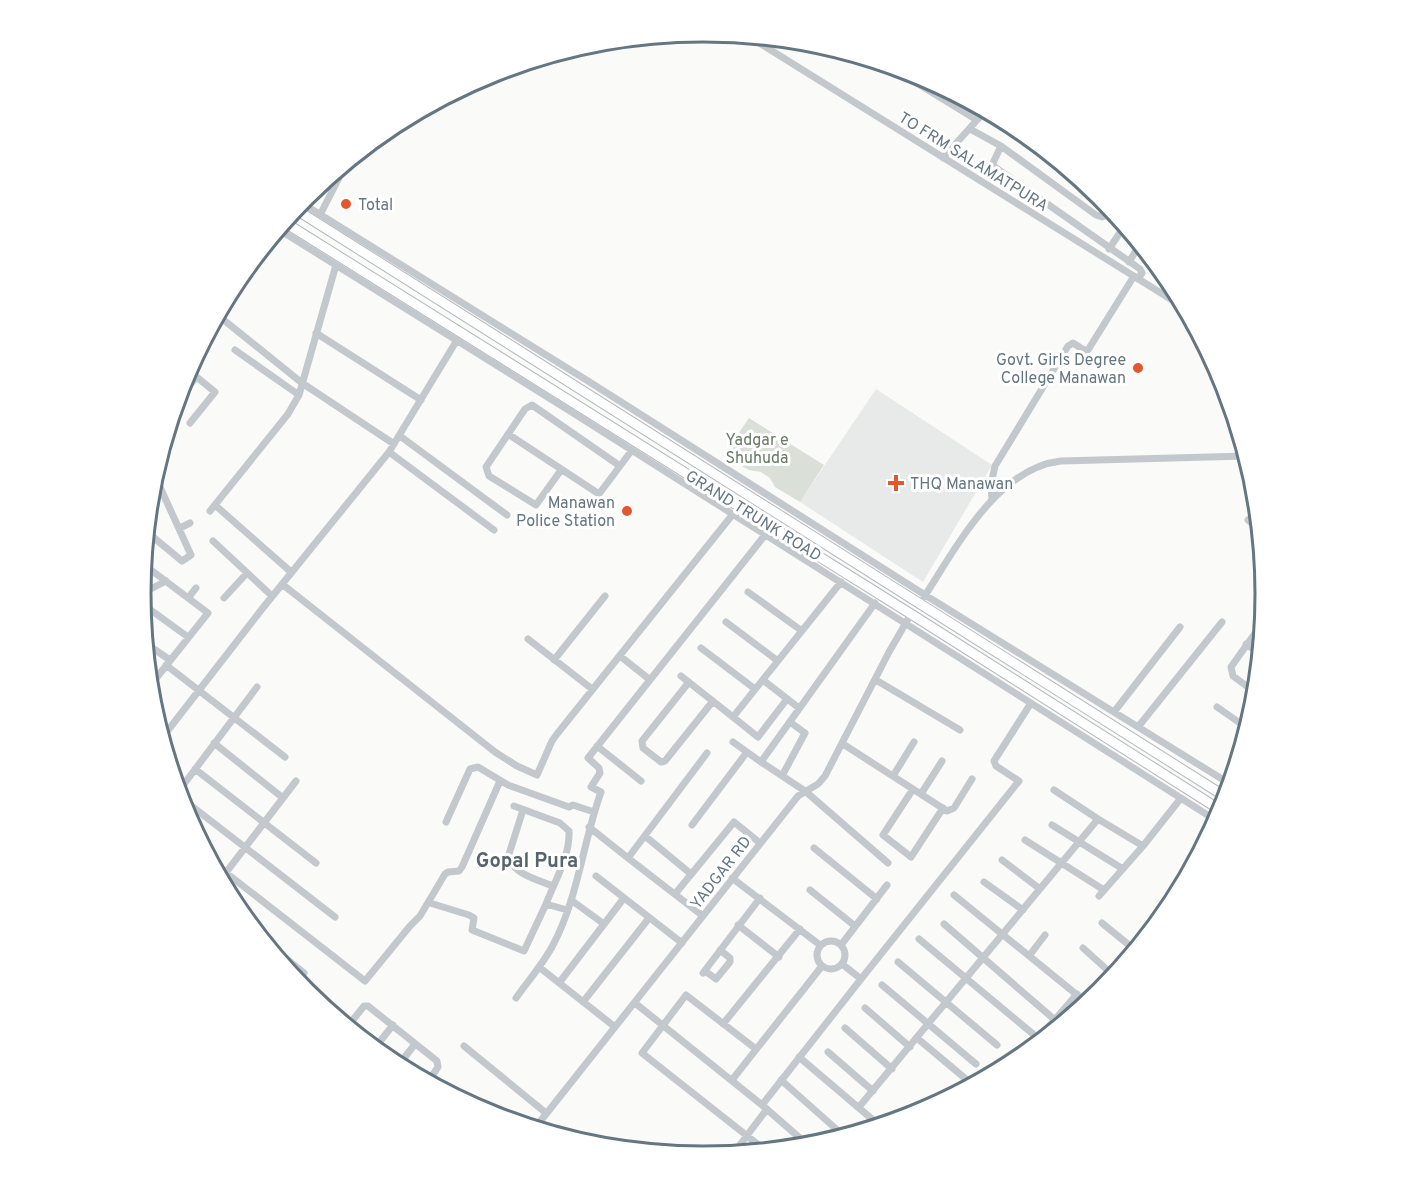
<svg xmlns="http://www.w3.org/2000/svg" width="1406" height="1188" font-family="Overpass,sans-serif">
	<rect width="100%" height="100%" fill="#fafaf8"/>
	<path fill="#e8e9e9" d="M876,389L992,465L923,582L800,502Z"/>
	<path fill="#dadfd7" d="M749,418L824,465L800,502L775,487L770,478L761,472L749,470L723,456Z"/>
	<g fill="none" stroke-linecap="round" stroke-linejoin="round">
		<defs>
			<path id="highway" d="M295,209L1226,797
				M284,222L911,614L1222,811"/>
		</defs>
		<use href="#highway" stroke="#b4b9bd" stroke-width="11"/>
		<path stroke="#c3c8cc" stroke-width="7" d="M748,36L1185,308
			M889,66L977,120
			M970,129L1001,146L1096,215L1102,217L1114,213
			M1001,146L992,165L1140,269L1142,273L1138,279
			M943,158L977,120L987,111
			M1064,168L1066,167
			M300,202L588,381L925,595L1230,784
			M320,215L347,162
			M278,229L570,411L1217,821
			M1109,249L1125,225
			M1129,262L1140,244
			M225,321L302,383L394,444
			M316,333L421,400
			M235,350L299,395L336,265
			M188,370L215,392L190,423
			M177,401L196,377
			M508,434L599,494L632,450
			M400,436L507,515
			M389,452L494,530
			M561,470L536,505L489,476L486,467L525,409L532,405L620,466
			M992,500L991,485L995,466L1068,346L1073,343L1084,350H1088L1134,276
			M215,505L291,572
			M210,511L288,414L299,395
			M1248,520L1259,529
			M148,521L152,516
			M180,528L190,523
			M147,532L182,561L191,555L154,474
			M213,541L272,596
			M143,564L208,613L150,686
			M1261,574L1264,577
			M282,584L495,752L517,766L537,775L552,741L557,734L733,514
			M748,592L802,631
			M141,594L166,581
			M924,597C956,548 997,468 1061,461L1246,456
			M188,598L196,588
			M224,598L247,573
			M141,603L188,637
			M875,603L761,762L805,791L888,863
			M726,622L778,661
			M528,639L592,689
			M145,643L170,660
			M1246,644L1260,654
			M701,648L755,689
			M620,656L649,679
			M554,660L605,596
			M166,665L285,757
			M681,676L733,717L841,582
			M763,680L799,708
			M876,680L960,730
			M689,682L642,741L643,748L661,762L665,761L713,701
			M1256,693L1233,676L1231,667L1263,622
			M1217,707L1247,728
			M1114,712L1180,627
			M733,717L758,737L787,699
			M1138,727L1222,622
			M162,738L262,609L389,452L457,340
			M733,742L761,762
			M214,743L283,798
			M843,744L947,811L954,808L972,779
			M597,746L641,781
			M195,769L316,863
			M782,776L805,733L790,722
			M893,776L914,742
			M913,789L883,835L911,857L943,808
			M1054,790L1098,819
			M178,792L257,687
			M921,794L942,761
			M180,797L335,917
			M514,806L560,823L569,831C570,857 555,880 546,904
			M523,810L509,854C509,873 538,880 553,886
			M446,822L470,769L478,767L508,785L569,807L573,805L594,812
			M692,825L747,752
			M1052,825L1123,869
			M589,827L628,858
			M645,836L691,874
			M1025,840L1104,890
			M814,848L877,899
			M1002,860L1040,889
			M211,861L365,981L410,926L420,916L445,874L448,872L459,871L462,867L500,781
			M596,876L682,943
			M732,878L820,945
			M221,879L296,781
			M984,882L1023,910
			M810,890L855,926
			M675,894L734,822L760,843
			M954,895L1087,1003
			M1099,896L1143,846
			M571,900L604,924
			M430,903L469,915L474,918L472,930L524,951L546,904L567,910
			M703,916L628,858L707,753
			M1102,923L1135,950
			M944,924L1055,1020
			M738,925L779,957
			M919,939L1039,1039
			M817 955a14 14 0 1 1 28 0a14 14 0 1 1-28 0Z
			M264,941L304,973
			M841,945L887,885
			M1083,948L1114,976
			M1029,956L1045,935
			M898,962L997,1045
			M842,964L861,979L1019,781L996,766L994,761L1031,703
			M539,967L615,1027
			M705,971L716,979L730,962V958L720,950
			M703,973L760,898
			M559,983L624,898
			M882,985L976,1064
			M516,998C528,981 543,964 553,945C578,898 583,842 601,792L591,787L600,773L599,768L588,758L765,535
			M583,1002L649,918
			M635,1003L762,1105
			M865,1008L910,1047
			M723,1024L800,929
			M348,1026L364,1006H368L437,1061L438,1067L428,1082
			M845,1028L892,1069
			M917,1038L973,1085
			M464,1046L546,1113
			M374,1049L393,1025
			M756,1049L686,995L642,1053L765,1150
			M1028,1051L1077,994
			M828,1052L873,1091
			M799,1057L879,1125
			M398,1066L415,1044
			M732,1080L822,966
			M781,1080L844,1136
			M859,1107L1098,819L1143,846L1181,798
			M535,1128L798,796L818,784L825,776L889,652L911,614
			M809,1146L762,1105L861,979
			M733,1154L767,1109"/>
		<use href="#highway" stroke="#fff" stroke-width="9"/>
	</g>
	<g fill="#e4572e" stroke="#fff" stroke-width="2">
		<circle cx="346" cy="204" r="6"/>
		<circle cx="1138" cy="368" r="6"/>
		<path d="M893 474h6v6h6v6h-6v6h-6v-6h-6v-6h6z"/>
		<circle cx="627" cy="511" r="6"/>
	</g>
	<g text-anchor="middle" stroke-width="6" stroke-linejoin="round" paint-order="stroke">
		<g font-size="16" fill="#657683" stroke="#fff">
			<text transform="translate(974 161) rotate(32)" y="6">TO FRM SALAMATPURA</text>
			<text transform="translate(754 515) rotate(32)" y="6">GRAND TRUNK ROAD</text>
			<text transform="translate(720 872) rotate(-52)" y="6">YADGAR RD</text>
		</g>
		<g font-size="16" fill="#657683" stroke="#fff" text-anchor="start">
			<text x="358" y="210">Total</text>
			<text x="1126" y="365" text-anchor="end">Govt. Girls Degree<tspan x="1126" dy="18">College Manawan</tspan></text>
			<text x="910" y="489">THQ Manawan</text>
			<text x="615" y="508" text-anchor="end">Manawan<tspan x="615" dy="18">Police Station</tspan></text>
		</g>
		<g font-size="16" fill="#687a64" stroke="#fff">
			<text x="757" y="445">Yadgar e<tspan x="757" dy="18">Shuhuda</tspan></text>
		</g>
		<g font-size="20" font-weight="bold" fill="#57646e" stroke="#fff">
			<text x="527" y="867">Gopal Pura</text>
		</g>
	</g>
	<path d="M0 0H1406V1188H0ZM151 594a552 552 0 1 1 1104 0a552 552 0 1 1-1104 0Z" fill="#fff" fill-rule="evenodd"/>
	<path fill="none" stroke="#657683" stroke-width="3" d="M151 594a552 552 0 1 1 1104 0a552 552 0 1 1-1104 0Z"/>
</svg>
